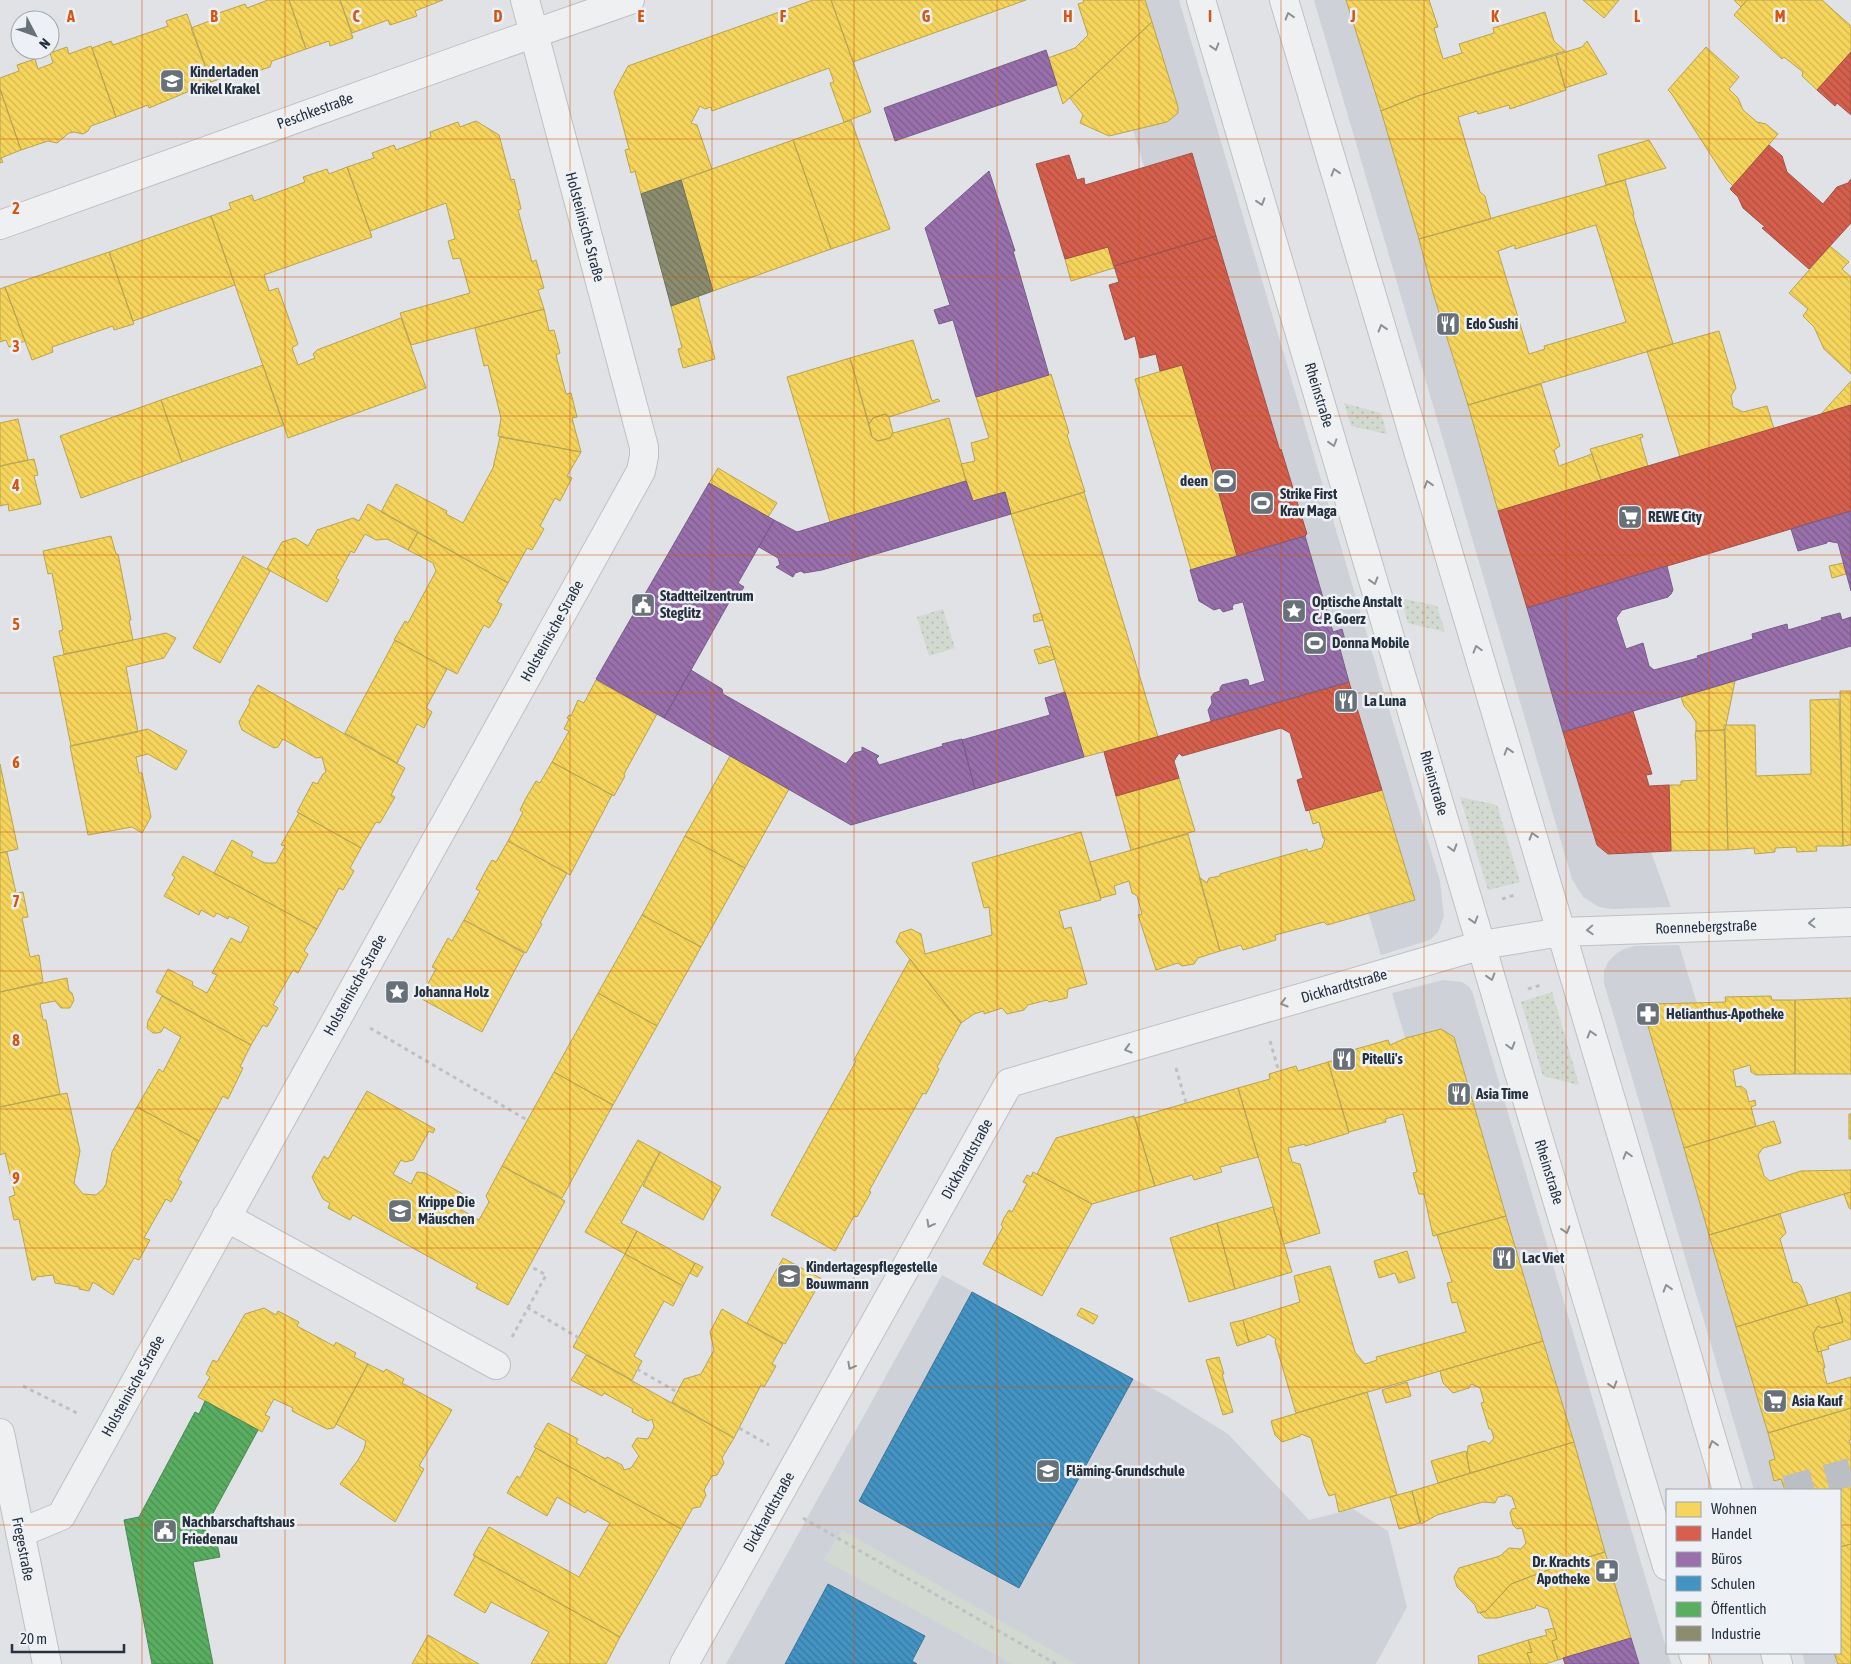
<svg xmlns="http://www.w3.org/2000/svg" width="1851" height="1664" font-family="'Asap Condensed',sans-serif">
	<defs>
		<pattern id="green-dots" width="8" height="8" patternUnits="userSpaceOnUse" patternTransform="scale(1.25)"><rect width="8" height="8" fill="#d1d9d0"/><path d="M2 2h.1M6 6h.1" fill="none" stroke="#b3bbb4" stroke-width="1.8" stroke-linecap="round"/></pattern>
		<pattern id="homes-back-hatch" width="6" height="6" patternUnits="userSpaceOnUse" patternTransform="scale(1.25)"><rect width="6" height="6" fill="#f6d55c"/><path d="M-1 5l2 2M0 0l6 6M5-1l2 2" fill="none" stroke="#d3b751"/></pattern>
		<pattern id="shops-back-hatch" width="6" height="6" patternUnits="userSpaceOnUse" patternTransform="scale(1.25)"><rect width="6" height="6" fill="#d6604d"/><path d="M-1 5l2 2M0 0l6 6M5-1l2 2" fill="none" stroke="#ae5041"/></pattern>
		<pattern id="offices-back-hatch" width="6" height="6" patternUnits="userSpaceOnUse" patternTransform="scale(1.25)"><rect width="6" height="6" fill="#9970ab"/><path d="M-1 5l2 2M0 0l6 6M5-1l2 2" fill="none" stroke="#7d5d8d"/></pattern>
		<pattern id="schools-back-hatch" width="6" height="6" patternUnits="userSpaceOnUse" patternTransform="scale(1.25)"><rect width="6" height="6" fill="#4393c3"/><path d="M-1 5l2 2M0 0l6 6M5-1l2 2" fill="none" stroke="#3879a0"/></pattern>
		<pattern id="public-back-hatch" width="6" height="6" patternUnits="userSpaceOnUse" patternTransform="scale(1.25)"><rect width="6" height="6" fill="#5aae61"/><path d="M-1 5l2 2M0 0l6 6M5-1l2 2" fill="none" stroke="#4a8e51"/></pattern>
		<pattern id="industry-back-hatch" width="6" height="6" patternUnits="userSpaceOnUse" patternTransform="scale(1.25)"><rect width="6" height="6" fill="#8c8c6e"/><path d="M-1 5l2 2M0 0l6 6M5-1l2 2" fill="none" stroke="#72735c"/></pattern>
	</defs>
	<rect width="100%" height="100%" fill="#e0e2e5"/>
	<path fill="#ced2d8" d="M1094,0H1179L1440,881L1444,916L1438,932L1430,940L1381,955Z
		M1314,0H1389L1610,718L1651,852L1671,907L1612,909L1599,907L1583,897L1572,879Z
		M1679,945L1851,1500V1664H1805L1802,1653H1840V1490H1754L1604,983V971L1608,962L1617,953L1624,949L1635,946Z
		M1443,980L1462,982L1468,986L1472,991L1671,1664H1594L1528,1456L1392,993Z
		M942,1275L1133,1379L1167,1396L1228,1434L1309,1520L1353,1509L1388,1531L1407,1607L1376,1664H726Z"/>
	<path fill="url(#green-dots)" d="M1344,403L1381,413L1387,434L1351,426Z
		M1401,598L1437,606L1445,632L1408,623Z
		M943,609L955,648L929,656L917,617Z
		M1460,797L1497,805L1520,882L1488,890Z
		M1552,992L1554,998L1579,1085L1543,1076L1521,1002Z"/>
	<path fill="#d1d9d0" d="M842,1530L1076,1664H1012L824,1560Z"/>
	<path fill="url(#homes-back-hatch)" stroke="#b8a453" fill-rule="evenodd" d="M268,0H289L306,49L272,61L270,67L252,73L248,69L211,82L191,28L212,20L210,16L245,4L247,8Z
		M289,0H340L353,38L330,46L329,41L306,49Z
		M340,0H443L415,11L417,16L390,25L388,20L352,33Z
		M813,0H831L871,112L844,122L830,83L834,82L829,68L712,111L711,107L705,109L700,106L691,123L697,125L712,169L641,194L635,171L631,173L625,150L629,149L614,92L628,66Z
		M831,0H1026L853,62Z
		M1083,0H1145L1152,22L1063,104L1048,58L1075,48L1088,35L1078,4L1084,2Z
		M1346,0H1429L1438,27L1434,28L1443,59L1462,53L1459,44L1494,33L1493,28L1545,12L1554,41L1565,51L1418,96L1381,111Z
		M1583,0H1619L1604,18Z
		M1734,0H1747L1741,7Z
		M1747,0H1822L1851,26V52L1817,90L1802,76L1803,72L1784,57L1782,59L1734,15Z
		M187,14L211,82L149,108L148,105L116,117L92,48L111,41L113,45L168,26L166,21Z
		M1152,22L1178,107V113L1167,122L1109,136L1080,123L1083,115L1070,98Z
		M1587,41L1607,74L1565,88L1556,55L1582,47Z
		M91,46L116,117L91,126L88,131L83,134L74,132L69,133L57,143L48,141L21,150L0,89V78L19,71L17,65L35,59L38,69L53,63L50,53L67,47L69,54Z
		M1706,47L1739,77L1729,89L1738,98L1743,110L1757,122L1766,124L1778,134L1733,186L1727,180L1671,93L1668,90Z
		M1556,55L1566,90L1510,109L1509,105L1478,114L1477,111L1458,117L1480,192L1485,196L1491,219L1419,239L1381,111L1418,96Z
		M0,89L21,150L1,158L3,162L0,163Z
		M851,120L890,229L831,249L793,140Z
		M476,121L499,135L511,180L514,179L521,209L518,210L532,262L536,260L544,288L538,290L544,309L411,345L400,313L470,293L460,258L453,259L448,241L455,239L446,203L370,231L347,167L374,158L372,153L394,145L396,150L431,137L430,132L458,122L460,127Z
		M793,140L831,249L713,291L681,180Z
		M1649,140L1666,168L1606,185L1598,155Z
		M347,167L372,237L264,275L269,291L278,288L298,344L292,348L298,365L315,358L313,354L317,350L401,318L426,388L288,438L211,216L231,209L229,203L252,195L254,201L305,182L303,177L327,169L329,174Z
		M1625,180L1634,214L1633,215L1673,344L1468,405L1433,293L1419,239ZM1596,225L1626,322L1544,346L1545,349L1529,354L1498,251L1515,245V249Z
		M211,216L235,285L133,321L109,252Z
		M1830,246L1849,262L1842,269L1851,277V374L1824,349L1814,327L1803,316L1808,309L1789,293Z
		M1108,247L1114,268L1071,281L1065,259Z
		M109,252L134,324L114,330L113,326L52,347L53,352L32,360L5,287Z
		M5,287L25,341L9,347L6,340L0,342V289Z
		M698,296L715,359L683,368L678,349L682,348L671,306Z
		M544,309L549,331L554,330L560,353L556,355L566,394L571,393L577,417L572,418L581,452L498,436L501,418L488,365L484,366L475,328Z
		M1719,331L1736,388L1731,396L1733,407L1743,412L1767,406L1774,429L1680,457L1647,351Z
		M913,340L932,401L938,399L940,401L889,417L885,414L873,418L869,424L850,358Z
		M850,358L872,437L878,441L890,438L893,433L949,418L966,481L830,522L787,377Z
		M263,365L284,425L182,462L161,400Z
		M1182,365L1237,556L1191,570L1135,379Z
		M1051,374L1069,433L1067,435L1085,492L1011,514L1005,492L973,501L961,464L975,461L971,443L989,438L976,397Z
		M1851,381V405L1821,414Z
		M1541,384L1560,446L1554,450L1559,466L1592,454L1601,480L1498,511L1468,405Z
		M161,400L182,462L81,498L60,436Z
		M885,414L889,417L893,433L890,438L878,441L872,437L869,424L873,418Z
		M18,419L28,460L0,466V423Z
		M1642,434L1643,437L1640,438L1648,466L1601,480L1590,449Z
		M500,437L581,452L567,476L572,478L560,501L555,498L540,526L544,529L532,550L527,548L508,583L381,512L396,484L447,511L446,514L463,523L493,468Z
		M34,459L38,475L34,476L41,504L9,511L8,504L0,506V466Z
		M718,468L777,503L768,517L709,483Z
		M1084,492L1158,737L1084,757L1011,514Z
		M368,504L418,532L408,550L387,539L376,540L365,534L354,553L351,551L336,578L339,580L327,602L267,569L282,542L295,538L308,546L317,530L353,518L359,521Z
		M418,532L508,583L497,602L502,604L497,615L489,628L484,625L457,674L394,640L405,621L408,623L436,571L433,563L408,550Z
		M111,536L116,554H118L131,620H129L133,640L64,654L59,631L63,630L52,573L48,574L43,551Z
		M243,556L270,571L220,663L193,648Z
		M1843,563L1846,574L1832,578L1829,566Z
		M1041,613L1043,620L1034,622L1033,615Z
		M166,633L176,638L164,658L126,667L138,732L71,746L53,657Z
		M395,640L447,669L426,708L432,712L424,728L417,724L397,763L345,733Z
		M1048,646V647H1051L1055,659L1039,664L1034,650Z
		M596,680L657,714L624,774L625,776L614,796L552,762L569,731L564,729L569,719L567,718L569,715L571,716L578,700L584,703Z
		M1735,681L1725,730L1696,731V722L1691,714L1684,706L1681,697Z
		M258,685L405,768L391,795L395,797L380,823L376,822L361,848L297,812L313,782L317,784L323,774L326,772L322,757L316,758L283,739L278,747L274,748L242,730L239,722L250,702L249,700Z
		M1840,691H1851V845L1843,846Z
		M1839,699L1843,846H1816L1817,851L1797,852L1796,847L1775,848V852L1755,854L1754,848L1728,850L1724,725H1755L1756,776L1811,774L1810,700Z
		M148,729L187,751L176,770L148,754L136,757L139,773H142L151,817L142,833L132,827L88,835L70,746Z
		M1725,730L1728,850L1671,851L1669,785H1681V781L1697,780L1696,741L1695,735L1696,731Z
		M730,756L789,789L745,868L685,836Z
		M552,762L612,795L570,875L508,841L523,812L520,810L526,798L536,781L540,783Z
		M0,764L18,849L0,853Z
		M1179,778L1195,831L1131,850L1116,796Z
		M1382,790L1415,900L1327,925L1324,922L1275,935L1276,940L1243,950L1241,945L1220,951L1199,877L1207,883L1209,878L1220,876V874L1307,849L1308,852L1322,848L1325,839L1323,838L1319,822L1313,824L1309,810Z
		M299,813L361,848L350,868L354,871L343,890L339,888L317,929L214,873L232,840L253,852L251,856L265,863H276L285,846L281,845Z
		M1081,832L1101,900L1059,911L1064,929L1071,927L1087,984L1068,989L1067,998L1049,1002L1047,1000L1028,1005L1024,1010L1007,1014L1002,1008L984,1014V1011L974,1014L961,1023L896,942L900,933L911,929L921,934L925,954L992,935L989,907L984,908L972,863Z
		M1188,834L1220,951L1198,958L1194,964L1182,966L1178,963L1156,970L1138,915L1142,914L1137,896L1132,893L1129,881L1114,886L1116,894L1101,898L1090,862Z
		M685,836L745,868L701,947L642,915Z
		M508,841L567,873L540,923L542,924L526,953L464,920L480,891L476,889L484,874L492,860L496,862Z
		M7,852L16,893L23,892L28,917L22,918L30,957L39,955L43,982L0,992V853Z
		M183,856L317,929L304,951L308,954L298,973L293,970L273,1005L278,1008L267,1027L263,1025L251,1045L156,992L168,969L193,982L192,985L207,993L217,975L212,973L231,938L241,943L249,927L229,916L228,919L217,913L214,917L201,910L199,915L164,896L175,877L172,875Z
		M642,915L701,947L657,1026L598,993Z
		M464,920L524,953L482,1032L420,998L436,969L432,967L448,938L452,941Z
		M910,959L961,1023L937,1067L939,1069L926,1094L923,1093L869,1191L871,1192L857,1217L854,1216L835,1251L771,1215L856,1061L854,1060Z
		M67,978L69,991L72,993L74,1000L70,1008H61L55,1001L40,1004L43,1020H46L60,1094L0,1107V992Z
		M598,993L657,1026L613,1105L554,1072Z
		M162,996L251,1045L240,1067L243,1068L228,1099L223,1096L199,1141L137,1107L159,1069L163,1072L181,1037L164,1027L161,1032L157,1033H153L147,1028L148,1021Z
		M1771,996L1772,1000H1795V1074L1756,1075L1751,1072L1750,1065L1733,1070L1736,1087L1741,1086L1746,1090L1749,1102L1755,1100L1756,1105L1751,1107L1756,1126L1684,1148L1645,1016L1654,1004L1726,1002L1725,997Z
		M1851,998V1074H1795V1000Z
		M1441,1029L1454,1037L1506,1216L1433,1236L1424,1194H1419L1413,1173L1417,1172L1403,1114L1385,1119L1386,1122L1349,1132L1328,1062L1350,1055L1349,1051L1388,1040L1390,1045L1406,1038Z
		M1328,1062L1349,1133L1305,1146V1144L1288,1148L1292,1162L1300,1164L1320,1233L1284,1244L1238,1088L1270,1079L1269,1074L1296,1066L1298,1071Z
		M554,1072L613,1105L562,1198L502,1166Z
		M1238,1088L1258,1157L1220,1167L1222,1172L1194,1180L1192,1175L1155,1186L1135,1118Z
		M367,1091L435,1129L433,1133L429,1131L413,1160L405,1162L401,1160L393,1174L411,1184L417,1172L425,1173L463,1194L464,1200L460,1209L479,1220L489,1202L486,1196L502,1166L565,1201L508,1305L476,1288L478,1284L431,1258L353,1215L350,1220L328,1208L330,1203L323,1199L312,1177L324,1156L328,1159Z
		M67,1093L80,1151L74,1183L83,1194L96,1195L103,1189L106,1184L112,1152L137,1107L199,1141L178,1180L182,1182L171,1202L166,1199L144,1238L150,1240L139,1260L134,1258L113,1295L93,1282L89,1291L79,1289V1287L55,1283L53,1275L36,1277L35,1280H32L19,1219L14,1220L9,1197L15,1195L5,1153L0,1155V1107Z
		M1849,1114H1851V1139H1849Z
		M1134,1116L1155,1186L1092,1204L1037,1174L1056,1138Z
		M1774,1121L1781,1143L1763,1148L1758,1155L1764,1176L1770,1181L1801,1171L1851,1170V1192L1709,1235L1684,1148Z
		M638,1140L660,1152L621,1223L637,1231L625,1254L585,1232Z
		M660,1152L721,1187L703,1220L643,1186Z
		M1033,1172L1092,1204L1042,1296L983,1264L1003,1227L1001,1225L1004,1218L1009,1210L1012,1212L1027,1184L1023,1182L1027,1175L1031,1177Z
		M1851,1192V1209L1849,1208L1844,1194Z
		M1273,1207L1292,1272L1235,1289L1217,1223Z
		M1780,1214L1786,1233L1780,1239L1793,1283L1797,1282L1801,1286L1808,1305L1736,1327L1709,1235Z
		M1506,1216L1543,1341L1296,1413L1275,1342L1276,1339L1268,1334L1265,1337L1249,1342L1243,1320L1300,1302L1294,1276L1330,1266L1355,1352L1365,1364L1377,1360L1376,1357L1466,1332L1457,1302L1452,1303L1447,1283L1452,1282L1437,1235Z
		M1217,1223L1235,1289L1189,1302L1170,1238Z
		M637,1231L695,1263L683,1286L625,1254Z
		M1407,1251L1415,1278L1399,1283L1395,1273L1379,1278L1374,1261Z
		M625,1254L683,1286L673,1306L664,1301L634,1356L642,1361L632,1380L573,1347Z
		M783,1258L822,1279L785,1344L747,1323Z
		M695,1263L703,1267L697,1277L690,1273Z
		M1851,1292V1339L1828,1346L1829,1349L1818,1352L1813,1334L1818,1326L1821,1328L1843,1322L1835,1297Z
		M1835,1297L1843,1322L1821,1328L1818,1326L1813,1334L1818,1352L1821,1351L1825,1368H1823L1827,1384L1851,1377V1408L1768,1433L1736,1327Z
		M264,1308L276,1315L278,1311L299,1322L297,1326L334,1346L336,1342L356,1353L354,1357L368,1364L334,1428L327,1429L292,1411L293,1408L274,1399L265,1415L270,1417L262,1432L198,1397L210,1377L206,1374L213,1360L217,1362L245,1314Z
		M1081,1308L1098,1316L1093,1324L1077,1315Z
		M722,1309L783,1344L772,1364L776,1366L771,1375L764,1387L761,1385L734,1438L672,1402L684,1379L701,1374L714,1350L710,1332Z
		M1243,1320L1249,1342L1237,1346L1230,1323Z
		M1543,1341L1574,1442L1470,1473L1467,1457L1468,1446L1485,1441L1489,1444L1494,1438L1491,1429H1489L1481,1403L1484,1402L1480,1388L1471,1384L1469,1388L1453,1393L1443,1383L1440,1371Z
		M586,1355L734,1438L722,1458L724,1463L717,1475L712,1476L704,1490L706,1495L700,1507L693,1508L681,1529L534,1447L548,1423L578,1439L576,1443L606,1459L607,1457L622,1465L624,1470L631,1468L639,1456L632,1446L637,1438L648,1439L654,1427L652,1419L648,1421L632,1412L633,1409L604,1393L602,1396L571,1380Z
		M1219,1357L1224,1374H1222L1233,1412L1223,1415L1206,1360Z
		M368,1364L384,1372L386,1369L404,1379L402,1383L452,1410L419,1466L424,1469L395,1522L340,1484L358,1460L364,1449L366,1441L336,1424Z
		M1407,1382L1411,1396L1386,1403L1382,1390Z
		M1367,1392L1397,1495L1339,1512L1335,1494L1329,1496L1324,1485L1311,1438L1301,1434L1300,1436L1282,1442L1275,1435L1271,1421Z
		M1851,1408V1440H1849L1851,1446V1544L1840,1547V1490H1785L1781,1479L1774,1481L1769,1461L1775,1459L1768,1433Z
		M1574,1442L1605,1552L1553,1568L1511,1584L1486,1611L1478,1613L1475,1605L1457,1587L1454,1577L1459,1568L1500,1556L1509,1548L1521,1549L1526,1543L1522,1528L1517,1529L1513,1525L1510,1513L1512,1509L1516,1508L1512,1497L1505,1494V1496L1498,1497L1495,1503L1483,1502L1437,1515L1421,1524L1412,1491Z
		M536,1448L681,1529L620,1637L473,1555L489,1527L579,1577L610,1523L587,1510L585,1513L557,1497L547,1516L507,1493L517,1476L520,1478Z
		M1466,1451L1470,1473L1438,1483L1431,1461Z
		M1412,1491L1420,1523L1399,1529L1390,1497Z
		M1851,1544V1664H1838L1834,1653H1840V1547Z
		M1605,1552L1631,1638L1558,1660L1552,1641L1557,1639L1548,1609L1536,1605L1535,1608L1497,1618H1485L1480,1613L1486,1611L1511,1584L1553,1568Z
		M475,1556L620,1637L606,1664H531L549,1632L491,1602L485,1613L454,1595Z
		M1554,1628L1557,1639L1552,1641L1558,1660L1545,1664H1531L1527,1653L1532,1652L1528,1640L1547,1635L1545,1630Z
		M428,1635L479,1664H412Z
		M1528,1640L1532,1652L1527,1653L1531,1664H1479L1478,1656Z"/>
	<path fill="url(#shops-back-hatch)" stroke="#a25248" d="M1851,52V115L1837,103L1835,106L1817,90Z
		M1769,145L1782,156L1787,172L1823,204L1837,187L1848,183L1851,179V223L1809,269L1762,228L1765,227L1743,208L1738,197L1730,189Z
		M1192,153L1216,236L1114,266L1108,247L1065,259L1036,164L1069,155L1077,180L1084,178L1085,185Z
		M1216,236L1280,451L1281,449L1307,534L1305,536L1237,556L1182,365L1160,371L1156,354L1140,358L1135,336L1125,340L1109,285L1119,282L1114,266Z
		M1851,405V511L1527,608L1498,511Z
		M1349,682L1382,790L1306,811L1297,780L1303,778L1290,733L1281,728L1182,756L1179,753L1174,761L1179,778L1116,796L1104,752Z
		M1633,711L1652,774L1646,775L1649,786L1669,785L1671,851L1608,854L1597,845L1563,732Z"/>
	<path fill="url(#offices-back-hatch)" stroke="#775d8a" d="M1046,50L1057,85L895,141L884,108Z
		M989,171L1015,251H1013L1049,375L976,397L953,320L939,324L934,310L950,305L925,228Z
		M966,481L973,501L1005,492L1011,514L822,570L804,573L801,571L795,573L793,577L776,567L780,565L778,558L759,547L774,520L797,532Z
		M709,483L774,520L738,583L744,587L740,593L736,590L664,718L596,679Z
		M1851,511V591L1838,543L1827,541V543L1798,551L1791,529Z
		M1305,536L1333,632L1342,629L1347,647L1340,649L1349,682L1211,721L1208,710L1212,703L1211,697L1214,693L1220,691V688L1222,685L1246,679L1248,680L1249,686L1265,681L1243,602L1234,604L1232,607L1233,609L1223,612L1220,608L1214,610L1199,601L1190,570Z
		M1667,566L1673,590L1671,594L1668,597L1622,610L1616,618L1626,649L1643,643L1649,666L1654,670L1698,658L1697,656L1753,639L1752,634L1787,624L1788,630L1822,620L1821,618L1840,613L1842,620L1851,617V646L1563,732L1527,608Z
		M691,670L722,689L723,694L846,764L854,753L862,751V747L879,756L876,759L879,765L943,746L942,744L962,739L975,789L851,825L664,718Z
		M1065,692L1084,757L975,789L962,740L1050,715L1045,698Z
		M1631,1638L1639,1664H1565L1563,1658Z"/>
	<path fill="url(#schools-back-hatch)" stroke="#3b769b" d="M972,1292L1133,1379L1019,1588L859,1501Z
		M828,1584L925,1636L912,1661L917,1664H785Z"/>
	<path fill="url(#public-back-hatch)" stroke="#4b8956" d="M205,1401L258,1430L205,1528L206,1537L215,1535L220,1557L193,1562L213,1664H152L124,1520L139,1517L195,1412L199,1414Z"/>
	<path fill="url(#industry-back-hatch)" stroke="#6e7160" d="M681,180L713,291L671,306L641,194Z"/>
	<g fill="none" stroke-linecap="round" stroke-linejoin="round">
		<path stroke="#bbbfc4" stroke-width="28" stroke-dasharray="28 14" stroke-linecap="butt" d="M1786,1490L1851,1472"/>
		<defs>
			<path id="minor" d="M1201,0L1522,1083L1667,1566
				M1284,0L1727,1490
				M0,225L498,46L630,0
				M226,1217L496,1365
				M0,1433L47,1664
				M20,1533L61,1516L641,471L644,456V447L525,0
				M1693,1653L1697,1664
				M1775,1653L1778,1664
				M684,1664L1009,1083L1482,945L1561,932L1851,922"/>
		</defs>
		<use href="#minor" stroke="#bec0c3" stroke-width="30"/>
		<path stroke="#bec1c4" stroke-width="3" stroke-dasharray="4 4" stroke-linecap="butt" d="M1502,899L1515,895
			M1528,989L1541,985
			M370,1028L527,1120
			M1270,1041L1279,1072
			M1176,1068L1186,1103
			M528,1308L546,1275L530,1266
			M512,1337L528,1308L579,1338
			M637,1369L677,1392
			M23,1386L79,1414
			M739,1428L769,1445
			M803,1518L1056,1664"/>
		<use href="#minor" stroke="#eff0f2" stroke-width="28"/>
	</g>
	<defs><path id="oneway-chevron" d="M-2-3.5L2.5 0L-2 3.5" fill="none" stroke-width="1.6" stroke-linecap="round" stroke-linejoin="round" transform="scale(1.25)"/></defs>
	<g stroke="#8b9198">
		<use href="#oneway-chevron" transform="translate(1289 16) rotate(-107)"/>
		<use href="#oneway-chevron" transform="translate(1215 47) rotate(73)"/>
		<use href="#oneway-chevron" transform="translate(1335 172) rotate(-107)"/>
		<use href="#oneway-chevron" transform="translate(1261 202) rotate(73)"/>
		<use href="#oneway-chevron" transform="translate(1382 328) rotate(-107)"/>
		<use href="#oneway-chevron" transform="translate(1333 443) rotate(73)"/>
		<use href="#oneway-chevron" transform="translate(1428 484) rotate(-107)"/>
		<use href="#oneway-chevron" transform="translate(1374 581) rotate(73)"/>
		<use href="#oneway-chevron" transform="translate(1477 649) rotate(-106)"/>
		<use href="#oneway-chevron" transform="translate(1508 751) rotate(-107)"/>
		<use href="#oneway-chevron" transform="translate(1533 836) rotate(-107)"/>
		<use href="#oneway-chevron" transform="translate(1453 848) rotate(74)"/>
		<use href="#oneway-chevron" transform="translate(1474 920) rotate(73)"/>
		<use href="#oneway-chevron" transform="translate(1812 923) rotate(178)"/>
		<use href="#oneway-chevron" transform="translate(1590 930) rotate(177)"/>
		<use href="#oneway-chevron" transform="translate(1491 977) rotate(73)"/>
		<use href="#oneway-chevron" transform="translate(1284 1003) rotate(164)"/>
		<use href="#oneway-chevron" transform="translate(1591 1034) rotate(-107)"/>
		<use href="#oneway-chevron" transform="translate(1511 1046) rotate(74)"/>
		<use href="#oneway-chevron" transform="translate(1128 1049) rotate(164)"/>
		<use href="#oneway-chevron" transform="translate(1627 1155) rotate(-106)"/>
		<use href="#oneway-chevron" transform="translate(930 1224) rotate(119)"/>
		<use href="#oneway-chevron" transform="translate(1566 1230) rotate(73)"/>
		<use href="#oneway-chevron" transform="translate(1667 1288) rotate(-107)"/>
		<use href="#oneway-chevron" transform="translate(851 1366) rotate(119)"/>
		<use href="#oneway-chevron" transform="translate(1613 1385) rotate(73)"/>
		<use href="#oneway-chevron" transform="translate(1713 1444) rotate(-107)"/>
	</g>
	<path fill="none" stroke="#d55511" stroke-width="1" stroke-opacity="0.55" d="M142,0V1664M285,0V1664M427,0V1664M570,0V1664M712,0V1664M854,0V1664M997,0V1664M1139,0V1664M1281,0V1664M1424,0V1664M1566,0V1664M1709,0V1490M0,139H1851M0,277H1851M0,416H1851M0,555H1851M0,693H1851M0,832H1851M0,971H1851M0,1109H1851M0,1248H1851M0,1387H1851M0,1525H1667M1840,1525H1851M1709,1653V1664"/>
	<defs>
		<symbol id="school-square" viewBox="-11 -11 22 22"><rect x="-9" y="-9" width="18" height="18" rx="4" fill="#687078" stroke="#edf1f5"/><path d="M0-5L7-2L0 1L-7-2ZM-4 1L0 2.5L4 1V4Q0 6-4 4Z" fill="#fff"/></symbol>
		<symbol id="restaurant-square" viewBox="-11 -11 22 22"><rect x="-9" y="-9" width="18" height="18" rx="4" fill="#687078" stroke="#edf1f5"/><path d="M-5-6h1v4h1v-4h1v4h1v-4h1v5L-1.5 .5V6h-2V.5L-5-1ZM5-6V6H3V1.5H1.5Q1.5-4 5-6Z" fill="#fff"/></symbol>
		<symbol id="stadium-square" viewBox="-11 -11 22 22"><rect x="-9" y="-9" width="18" height="18" rx="4" fill="#687078" stroke="#edf1f5"/><path d="M0-5a6.5 5 0 1 0 0 10a6.5 5 0 1 0 0-10ZM-3.5-1.8h7v3.6h-7Z" fill="#fff"/></symbol>
		<symbol id="supermarket-square" viewBox="-11 -11 22 22"><rect x="-9" y="-9" width="18" height="18" rx="4" fill="#687078" stroke="#edf1f5"/><path d="M-6-5.5h2.5l.6 2H6L4.5 2H-2.5L-4.4-4H-6ZM-1.5 3.2a1.3 1.3 0 1 0 .1 0ZM3 3.2a1.3 1.3 0 1 0 .1 0Z" fill="#fff"/></symbol>
		<symbol id="civic-square" viewBox="-11 -11 22 22"><rect x="-9" y="-9" width="18" height="18" rx="4" fill="#687078" stroke="#edf1f5"/><path d="M-.6-6.5H3V-4.5H.6V-3L4-1V1h2V6H-6V1h2V-1L-.6-3ZM-1.2 2.5V6h2.4V2.5Z" fill="#fff"/></symbol>
		<symbol id="sight-square" viewBox="-11 -11 22 22"><rect x="-9" y="-9" width="18" height="18" rx="4" fill="#687078" stroke="#edf1f5"/><path d="M0-6L1.8-2.2L6-1.7L2.9 1.2L3.7 5.4L0 3.3L-3.7 5.4L-2.9 1.2L-6-1.7L-1.8-2.2Z" fill="#fff"/></symbol>
		<symbol id="pharmacy-square" viewBox="-11 -11 22 22"><rect x="-9" y="-9" width="18" height="18" rx="4" fill="#687078" stroke="#edf1f5"/><path d="M-2-6h4v4h4v4h-4v4h-4v-4h-4v-4h4Z" fill="#fff"/></symbol>
	</defs>
	<g fill-rule="evenodd">
		<use href="#school-square" x="158" y="67" width="28" height="28"/>
		<use href="#restaurant-square" x="1434" y="310" width="28" height="28"/>
		<use href="#stadium-square" x="1211" y="467" width="28" height="28"/>
		<use href="#stadium-square" x="1248" y="489" width="28" height="28"/>
		<use href="#supermarket-square" x="1616" y="503" width="28" height="28"/>
		<use href="#civic-square" x="629" y="591" width="28" height="28"/>
		<use href="#sight-square" x="1280" y="597" width="28" height="28"/>
		<use href="#stadium-square" x="1301" y="629" width="28" height="28"/>
		<use href="#restaurant-square" x="1332" y="687" width="28" height="28"/>
		<use href="#sight-square" x="383" y="978" width="28" height="28"/>
		<use href="#pharmacy-square" x="1634" y="1000" width="28" height="28"/>
		<use href="#restaurant-square" x="1330" y="1045" width="28" height="28"/>
		<use href="#restaurant-square" x="1445" y="1080" width="28" height="28"/>
		<use href="#school-square" x="386" y="1197" width="28" height="28"/>
		<use href="#restaurant-square" x="1490" y="1244" width="28" height="28"/>
		<use href="#school-square" x="775" y="1262" width="28" height="28"/>
		<use href="#supermarket-square" x="1761" y="1387" width="28" height="28"/>
		<use href="#school-square" x="1034" y="1457" width="28" height="28"/>
		<use href="#civic-square" x="151" y="1517" width="28" height="28"/>
		<use href="#pharmacy-square" x="1593" y="1557" width="28" height="28"/>
	</g>
	<g text-anchor="middle" stroke-width="5" stroke-linejoin="round" paint-order="stroke">
		<g font-size="15" font-weight="bold" fill="#27323e" stroke="#edf1f5" text-anchor="start">
			<text x="190" y="77">Kinderladen<tspan x="190" dy="17">Krikel Krakel</tspan></text>
			<text x="1466" y="329">Edo Sushi</text>
			<text x="1208" y="486" text-anchor="end">deen</text>
			<text x="1280" y="499">Strike First<tspan x="1280" dy="17">Krav Maga</tspan></text>
			<text x="1648" y="522">REWE City</text>
			<text x="660" y="601">Stadtteilzentrum<tspan x="660" dy="17">Steglitz</tspan></text>
			<text x="1312" y="607">Optische Anstalt<tspan x="1312" dy="17">C. P. Goerz</tspan></text>
			<text x="1332" y="648">Donna Mobile</text>
			<text x="1364" y="706">La Luna</text>
			<text x="414" y="997">Johanna Holz</text>
			<text x="1666" y="1019">Helianthus-Apotheke</text>
			<text x="1362" y="1064">Pitelli's</text>
			<text x="1476" y="1099">Asia Time</text>
			<text x="418" y="1207">Krippe Die<tspan x="418" dy="17">Mäuschen</tspan></text>
			<text x="1522" y="1263">Lac Viet</text>
			<text x="806" y="1272">Kindertagespflegestelle<tspan x="806" dy="17">Bouwmann</tspan></text>
			<text x="1792" y="1406">Asia Kauf</text>
			<text x="1066" y="1476">Fläming-Grundschule</text>
			<text x="182" y="1527">Nachbarschaftshaus<tspan x="182" dy="17">Friedenau</tspan></text>
			<text x="1590" y="1567" text-anchor="end">Dr. Krachts<tspan x="1590" dy="17">Apotheke</tspan></text>
		</g>
		<g font-size="15" fill="#27323e" stroke="#edf1f5">
			<text transform="translate(315 111) rotate(-20)" y="5">Peschkestraße</text>
			<text transform="translate(585 227) rotate(75)" y="5">Holsteinische Straße</text>
			<text transform="translate(1319 395) rotate(73)" y="5">Rheinstraße</text>
			<text transform="translate(552 631) rotate(-61)" y="5">Holsteinische Straße</text>
			<text transform="translate(1434 783) rotate(74)" y="5">Rheinstraße</text>
			<text transform="translate(1706 927) rotate(-2)" y="5">Roennebergstraße</text>
			<text transform="translate(355 985) rotate(-61)" y="5">Holsteinische Straße</text>
			<text transform="translate(1344 986) rotate(-16)" y="5">Dickhardtstraße</text>
			<text transform="translate(967 1159) rotate(-61)" y="5">Dickhardtstraße</text>
			<text transform="translate(1549 1172) rotate(73)" y="5">Rheinstraße</text>
			<text transform="translate(133 1386) rotate(-61)" y="5">Holsteinische Straße</text>
			<text transform="translate(769 1512) rotate(-61)" y="5">Dickhardtstraße</text>
			<text transform="translate(23 1549) rotate(79)" y="5">Fregestraße</text>
		</g>
	</g>
	<g font-size="16" text-anchor="middle" font-weight="bold" fill="#d55511" stroke="#edf1f5" stroke-width="5" stroke-linejoin="round" paint-order="stroke">
		<text x="71" y="22">A</text>
		<text x="214" y="22">B</text>
		<text x="356" y="22">C</text>
		<text x="498" y="22">D</text>
		<text x="641" y="22">E</text>
		<text x="783" y="22">F</text>
		<text x="926" y="22">G</text>
		<text x="1068" y="22">H</text>
		<text x="1210" y="22">I</text>
		<text x="1353" y="22">J</text>
		<text x="1495" y="22">K</text>
		<text x="1637" y="22">L</text>
		<text x="1780" y="22">M</text>
		<text x="16" y="214">2</text>
		<text x="16" y="352">3</text>
		<text x="16" y="491">4</text>
		<text x="16" y="630">5</text>
		<text x="16" y="768">6</text>
		<text x="16" y="907">7</text>
		<text x="16" y="1046">8</text>
		<text x="16" y="1184">9</text>
	</g>
	<rect x="1666" y="1489" width="175" height="165" fill="#edf1f5" stroke="#9ea5ac"/>
	<rect x="1676" y="1502" width="25" height="15" fill="#f6d55c" stroke="#9ea5ac"/>
	<text x="1711" y="1514" font-size="15" fill="#27323e">Wohnen</text>
	<rect x="1676" y="1526" width="25" height="15" fill="#d6604d" stroke="#9ea5ac"/>
	<text x="1711" y="1539" font-size="15" fill="#27323e">Handel</text>
	<rect x="1676" y="1552" width="25" height="15" fill="#9970ab" stroke="#9ea5ac"/>
	<text x="1711" y="1564" font-size="15" fill="#27323e">Büros</text>
	<rect x="1676" y="1576" width="25" height="15" fill="#4393c3" stroke="#9ea5ac"/>
	<text x="1711" y="1589" font-size="15" fill="#27323e">Schulen</text>
	<rect x="1676" y="1602" width="25" height="15" fill="#5aae61" stroke="#9ea5ac"/>
	<text x="1711" y="1614" font-size="15" fill="#27323e">Öffentlich</text>
	<rect x="1676" y="1626" width="25" height="15" fill="#8c8c6e" stroke="#9ea5ac"/>
	<text x="1711" y="1639" font-size="15" fill="#27323e">Industrie</text>
	<g transform="translate(35 35) rotate(131)"><circle r="24" fill="#edf1f5" stroke="#9ea5ac"/>
	<path d="M0-4L9 19L0 12L-9 19Z" fill="#687078"/>
	<text y="-8" font-size="14" font-weight="bold" text-anchor="middle" fill="#27323e">N</text>
	</g>
	<path d="M12 1644v8h112v-8" fill="none" stroke="#27323e" stroke-width="2.5"/>
	<text x="20" y="1644" font-size="15" fill="#27323e" stroke="#edf1f5" stroke-width="4" paint-order="stroke">20 m</text>
</svg>
